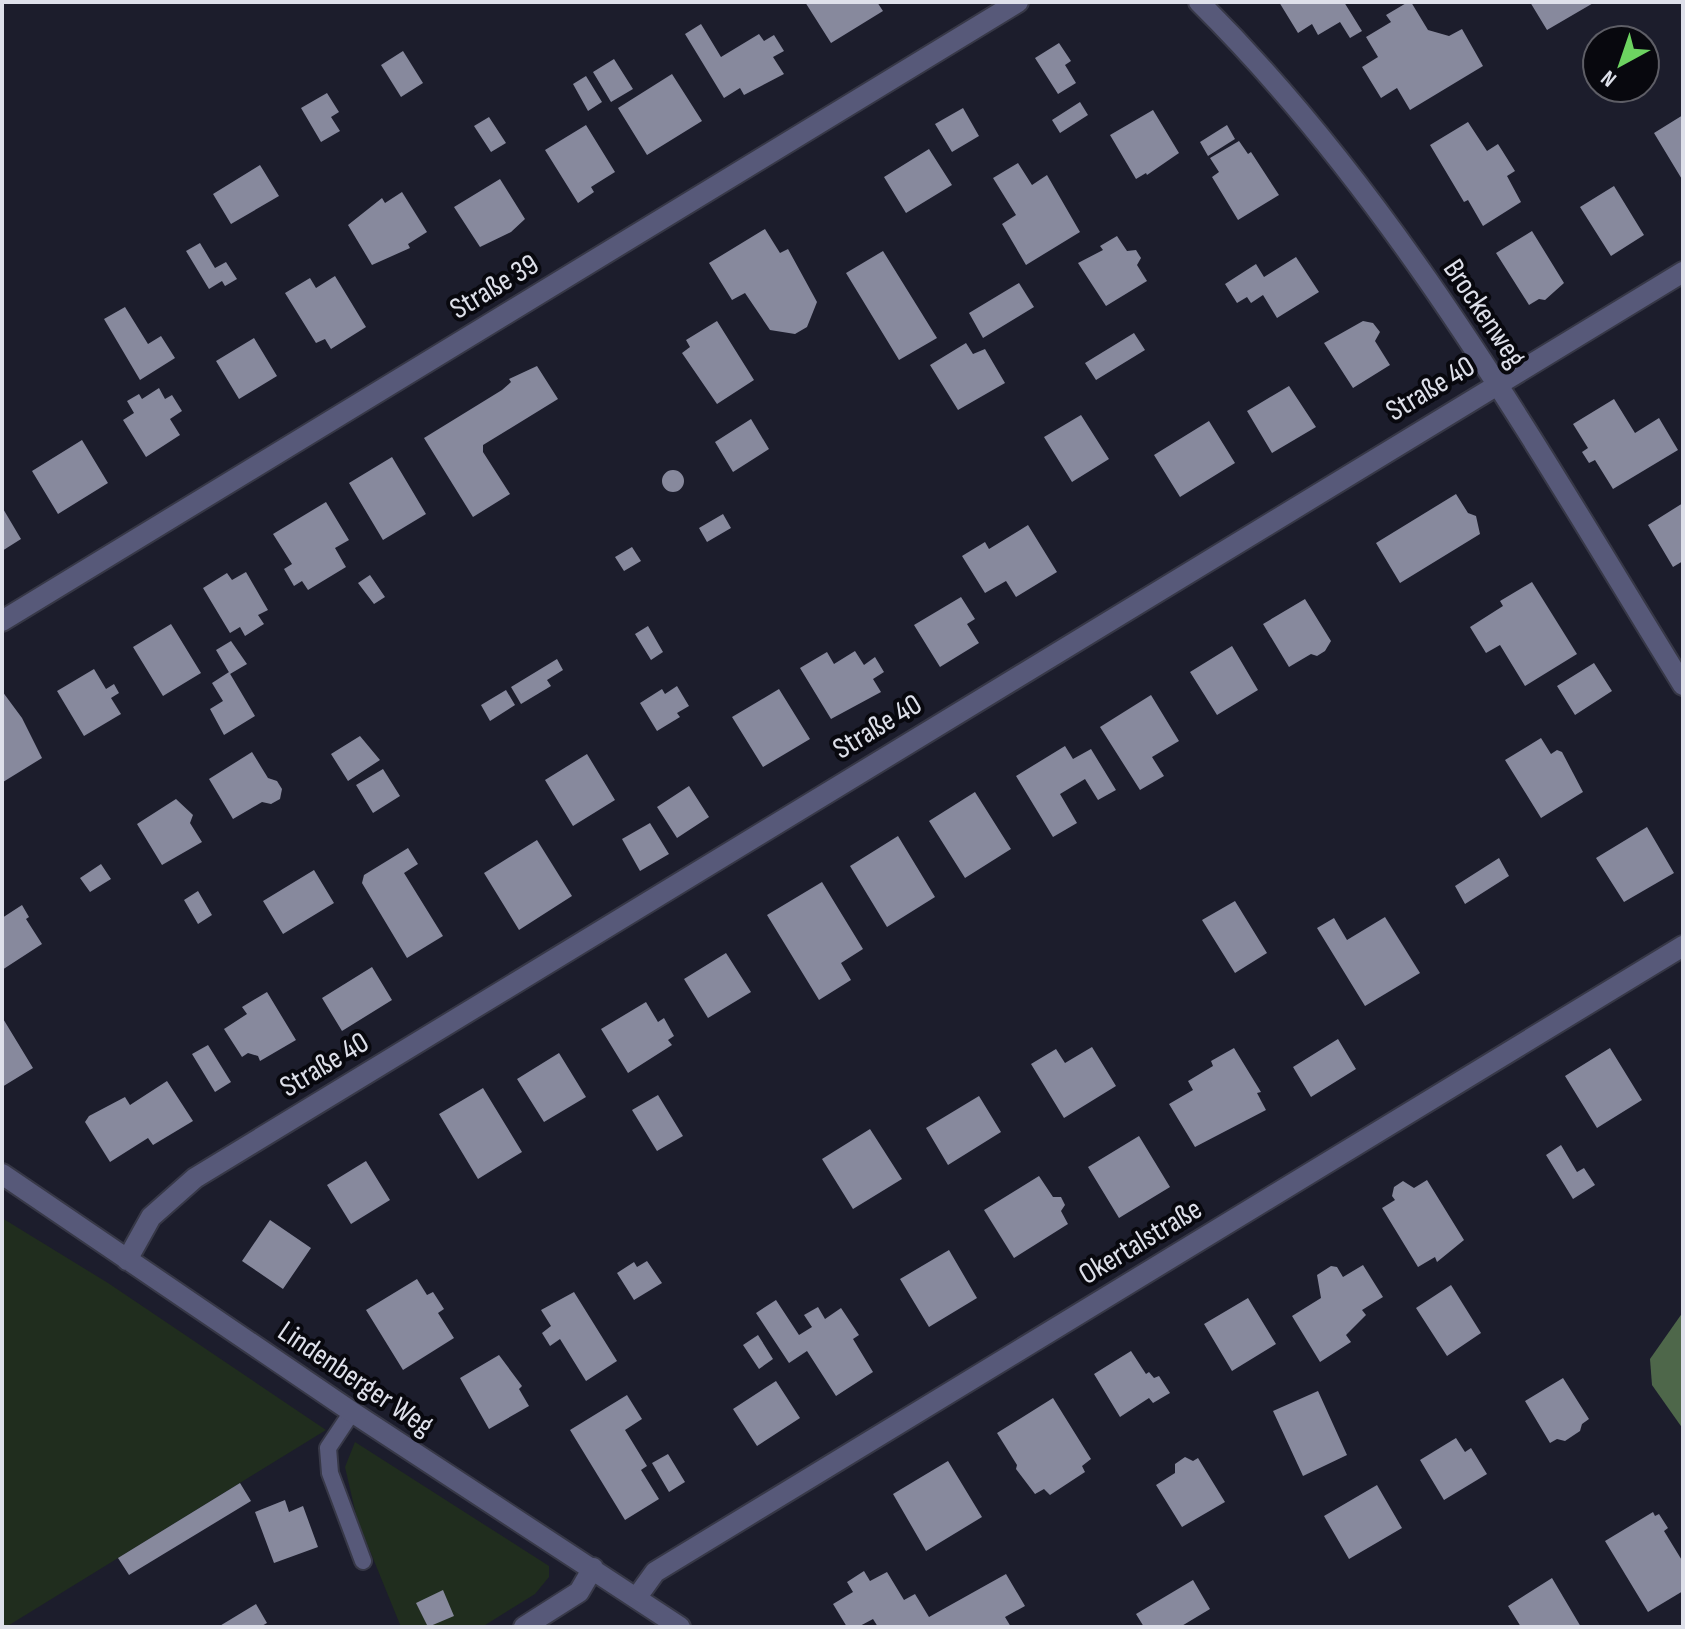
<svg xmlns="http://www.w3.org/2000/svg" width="1685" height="1629" font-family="'Sofia Sans Condensed',sans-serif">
	<rect width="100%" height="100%" fill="#1c1d2c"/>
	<path fill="#202d1e" d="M2,1218L108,1283L326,1430L6,1627H2Z
		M355,1442L549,1566V1577L535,1594L482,1627H401L357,1519L345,1467Z"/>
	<path fill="#4e674a" d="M1683,1312V1429L1652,1385L1650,1359Z"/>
	<path fill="#87899d" d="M805,2H877L883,11L831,43Z
		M1279,2H1344L1362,31L1350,38L1340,22L1318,35L1312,24L1298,33Z
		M1408,2H1411L1428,30L1449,36L1462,29L1483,66L1410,110L1397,88L1381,98L1362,67L1378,57L1366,37L1391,22L1386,15Z
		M1530,2H1595L1547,30Z
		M701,24L721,57L759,34L764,41L774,35L784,51L773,57L784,74L744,95L740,88L724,98L685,34Z
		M1059,43L1071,61L1065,65L1076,83L1058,94L1035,58Z
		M403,51L423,83L401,97L381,65Z
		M614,59L633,89L611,102L593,72Z
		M672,74L702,121L647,155L618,108Z
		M586,76L602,102L588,111L573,84Z
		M327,93L339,112L331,117L340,131L321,142L301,108Z
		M1080,102L1088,115L1060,133L1052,120Z
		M963,108L979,136L952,152L935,124Z
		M1153,110L1179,153L1147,175L1146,173L1136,179L1110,135Z
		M1683,115V181L1654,133Z
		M489,117L506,143L491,152L474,126Z
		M1468,122L1487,151L1498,144L1515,171L1507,176L1521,202L1483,226L1468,200L1464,202L1430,145Z
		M586,125L615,172L591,187L594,192L578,203L545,150Z
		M1227,125L1235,139L1208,156L1200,142Z
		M1239,141L1248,154L1251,152L1279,195L1238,220L1212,177L1219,172L1210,158Z
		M929,149L952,185L906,213L884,177Z
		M1018,163L1032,185L1047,175L1080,232L1026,265L1002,224L1016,215L993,178Z
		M260,165L279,196L231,224L213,194Z
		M500,179L525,219L511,232L480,247L454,207Z
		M1614,186L1644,235L1611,256L1580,207Z
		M402,192L427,232L408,244L410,248L372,265L348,225L382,198L385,203Z
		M765,229L780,253L788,249L817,302L807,327L795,334L770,330L745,293L732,300L709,263Z
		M1532,231L1564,283L1545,300L1539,299L1529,305L1496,253Z
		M1117,236L1127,251L1136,250L1141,258L1137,265L1147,281L1106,306L1078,263L1103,250L1100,246Z
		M200,243L215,268L226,262L237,279L225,286L222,281L209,289L186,251Z
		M883,251L937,338L899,360L846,273Z
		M1296,257L1319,292L1277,318L1263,295L1251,303L1247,297L1237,303L1225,284L1256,264L1264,277Z
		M335,276L366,327L331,349L325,339L316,343L285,293L310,278L316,288Z
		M1019,283L1034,307L983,338L969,313Z
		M125,307L148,344L161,336L175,358L140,380L104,319Z
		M717,321L754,380L717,404L682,353L690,347L686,340Z
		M1363,321L1373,323L1380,332L1375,341L1390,365L1353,388L1324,343Z
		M1134,333L1145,350L1096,380L1085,363Z
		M254,338L277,376L239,399L216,361Z
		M966,343L973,354L985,349L1005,383L958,410L930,365Z
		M537,366L558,399L483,445V452L510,494L473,517L424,438L502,390L511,382L509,379Z
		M1289,386L1316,427L1272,453L1247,411Z
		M159,388L165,399L172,395L182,411L170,419L180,435L146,457L123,420L134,413L127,401L139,394L142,399Z
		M1614,399L1635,433L1659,418L1678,450L1613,489L1595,460L1589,463L1582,452L1588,448L1573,424Z
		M1081,415L1109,459L1072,482L1044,437Z
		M751,419L769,449L733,472L715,442Z
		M1209,421L1235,463L1180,497L1154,455Z
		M82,440L108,483L58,514L32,471Z
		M392,457L426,514L383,540L349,483Z
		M662 481a11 11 0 1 1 22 0a11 11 0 1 1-22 0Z
		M1456,494L1468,513L1476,516L1480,534L1400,583L1376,543Z
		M326,502L349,540L335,548L346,567L308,590L302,581L294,586L284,569L292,564L273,534Z
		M1683,503V561L1673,567L1648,525Z
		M2,507L21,539L2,551Z
		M723,514L731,528L707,542L699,528Z
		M1028,525L1057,572L1016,597L1006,581L985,593L962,556L985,542L989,549Z
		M632,547L641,561L624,571L615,557Z
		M246,572L268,610L258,615L264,624L245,636L240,627L230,633L203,588L227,573L232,580Z
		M370,575L385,597L374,604L358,583Z
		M1532,582L1577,654L1525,686L1500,645L1486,653L1470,627L1503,606L1500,601Z
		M961,597L975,619L967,624L979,643L940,667L914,625Z
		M1305,599L1331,641L1325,651L1317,656L1311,654L1289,667L1263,624Z
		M171,624L201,673L163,696L133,647Z
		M648,626L663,652L651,660L635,634Z
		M231,641L247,664L230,674L216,650Z
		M1232,646L1258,690L1217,715L1190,672Z
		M855,651L864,665L875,657L884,672L873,679L881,692L831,719L800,668L827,652L834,664Z
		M557,659L563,670L547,680L551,686L521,704L511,687Z
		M1594,663L1612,691L1575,715L1557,686Z
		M94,669L106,689L114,684L119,693L111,698L121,714L84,736L57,691Z
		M229,672L255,716L224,735L210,709L223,701L212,683Z
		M677,686L689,706L677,713L680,717L657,731L640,703L662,689L665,694Z
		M779,689L810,739L763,767L732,717Z
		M506,690L515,705L490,721L481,705Z
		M2,691L22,718L42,758L3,782Z
		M1151,695L1179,741L1152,757L1164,776L1140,790L1100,727Z
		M360,736L380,760L348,781L331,754Z
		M1541,738L1551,754L1557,750L1562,752L1583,792L1541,818L1505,760Z
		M1065,746L1073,759L1091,749L1116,790L1098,800L1085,779L1060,794L1077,823L1053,837L1016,776Z
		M252,752L268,778L277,781L282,789L280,799L271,804L262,802L233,819L209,779Z
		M587,754L615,800L573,826L545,780Z
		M383,769L400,796L373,813L356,785Z
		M689,786L709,817L677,838L657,807Z
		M975,792L1011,849L965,878L929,821Z
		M176,799L193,815L190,823L202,842L162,865L137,824Z
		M650,823L669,854L640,871L622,839Z
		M1647,827L1674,873L1624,902L1596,858Z
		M898,836L935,897L887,927L850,866Z
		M537,840L572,896L519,930L484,873Z
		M408,848L418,864L404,873L443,936L407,958L362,883L364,875Z
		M1499,858L1509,876L1465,904L1455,886Z
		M101,864L111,879L90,892L80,878Z
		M314,870L334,903L283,934L263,901Z
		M822,882L863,949L841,963L851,980L819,1000L767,915Z
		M198,891L212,915L198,924L184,900Z
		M1235,901L1267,953L1235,973L1202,920Z
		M22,905L29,917L26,919L42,944L2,970V918Z
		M1385,917L1420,973L1365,1006L1317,928L1334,918L1347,940Z
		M726,953L751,992L708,1018L684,979Z
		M372,967L392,1000L342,1031L322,998Z
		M267,992L296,1040L260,1061L258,1056L248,1053L242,1057L224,1029L247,1014L242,1007Z
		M646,1002L658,1022L664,1018L674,1036L668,1040L672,1045L628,1073L601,1029Z
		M2,1017L33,1068L2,1087Z
		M1338,1039L1356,1069L1311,1097L1293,1067Z
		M208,1045L231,1082L215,1092L192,1054Z
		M1092,1047L1116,1086L1064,1118L1031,1064L1056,1049L1065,1063Z
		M1234,1048L1261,1092L1257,1093L1266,1110L1195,1147L1169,1104L1193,1090L1188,1081L1213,1066L1211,1061Z
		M1610,1048L1642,1100L1597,1128L1565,1076Z
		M559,1053L586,1097L544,1122L517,1079Z
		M167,1081L193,1121L153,1145L148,1138L110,1162L85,1122L89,1116L125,1097L130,1105Z
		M483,1088L522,1152L478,1179L439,1114Z
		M658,1095L683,1136L657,1151L632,1110Z
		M979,1096L1001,1132L948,1165L926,1128Z
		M870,1129L902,1179L853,1209L822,1159Z
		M1139,1136L1170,1187L1119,1218L1088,1167Z
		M1561,1145L1577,1172L1584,1168L1595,1185L1573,1199L1546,1155Z
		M366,1161L390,1200L351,1224L327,1185Z
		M1039,1176L1053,1197H1061L1065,1205L1061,1211L1068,1224L1014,1258L984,1210Z
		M1427,1180L1464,1240L1437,1262L1435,1257L1418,1267L1382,1208L1395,1200L1392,1196L1394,1187L1403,1181L1414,1188Z
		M270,1220L311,1248L283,1289L242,1261Z
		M949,1250L977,1298L929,1327L900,1279Z
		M647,1261L662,1283L634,1300L617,1273L634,1262L637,1267Z
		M1363,1265L1383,1297L1362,1310L1366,1315L1346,1335L1351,1342L1320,1362L1292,1316L1321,1298L1317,1275L1331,1266L1337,1267L1343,1277Z
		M417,1279L427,1295L433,1292L444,1309L438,1313L454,1338L403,1370L366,1310Z
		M1451,1285L1481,1333L1447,1356L1416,1308Z
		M574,1292L617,1361L586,1381L560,1339L550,1346L542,1333L551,1326L541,1310Z
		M1248,1298L1276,1344L1232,1371L1204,1324Z
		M776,1300L799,1335L812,1327L804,1315L818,1307L825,1319L841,1308L859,1335L853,1339L873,1372L836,1396L807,1351L789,1363L756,1313Z
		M758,1335L773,1359L759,1369L743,1345Z
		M1131,1351L1146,1374L1149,1372L1154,1378L1159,1376L1170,1393L1153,1403L1149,1398L1120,1417L1094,1374Z
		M499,1355L522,1386L519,1389L529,1406L489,1429L460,1378Z
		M1563,1378L1589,1419L1582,1424L1580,1431L1565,1441L1557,1439L1550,1443L1525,1401Z
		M776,1381L800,1418L757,1446L733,1409Z
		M1318,1391L1347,1455L1303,1476L1273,1411Z
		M627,1395L642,1419L625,1430L647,1466L641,1470L659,1499L625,1520L570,1430Z
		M1053,1398L1091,1459L1082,1466L1085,1472L1050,1495L1044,1489L1035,1494L1016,1469L1017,1465L997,1433Z
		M1456,1438L1465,1452L1471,1448L1487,1474L1444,1500L1420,1460Z
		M668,1454L685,1482L669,1492L652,1463Z
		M1185,1457L1193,1461L1198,1458L1225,1502L1182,1527L1156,1485L1175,1473V1464Z
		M948,1461L982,1517L926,1551L893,1494Z
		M240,1483L251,1501L129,1575L118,1558Z
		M1377,1485L1402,1528L1349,1559L1324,1516Z
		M285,1500L289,1512L303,1506L318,1547L274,1563L255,1512Z
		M1653,1512L1655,1516L1659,1514L1668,1528L1664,1531L1683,1562V1591L1648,1612L1605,1541Z
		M864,1571L870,1581L887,1572L904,1600L915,1594L929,1617L1006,1574L1025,1606L1005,1617L1011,1627H878L873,1619L858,1627H847L833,1604L853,1592L847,1582Z
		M1552,1578L1581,1627H1521L1508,1606Z
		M1193,1580L1210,1609L1180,1627H1144L1136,1614Z
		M443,1590L454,1616L428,1627L416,1603Z
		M256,1604L267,1623L260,1627H218Z"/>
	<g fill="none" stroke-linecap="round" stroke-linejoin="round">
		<defs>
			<path id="service" d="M352,1412L328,1448L330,1473L363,1561"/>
			<path id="minor" d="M1199,2C1398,199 1537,449 1683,685
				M2,621L1018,2
				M2,1174L352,1412L680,1627
				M127,1260L151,1217L195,1178L1683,272
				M637,1597L655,1572L1683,946
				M524,1627L579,1592L593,1568"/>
		</defs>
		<use href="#service" stroke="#373847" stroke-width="20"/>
		<use href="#minor" stroke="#373847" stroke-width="24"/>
		<use href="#service" stroke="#575979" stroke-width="16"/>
		<use href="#minor" stroke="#575979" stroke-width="20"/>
	</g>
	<g text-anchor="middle" stroke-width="8" stroke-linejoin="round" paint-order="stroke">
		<g font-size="30" fill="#dee0ea" stroke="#08080e">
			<text transform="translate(494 286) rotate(-31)" y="10">Straße 39</text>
			<text transform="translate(1485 313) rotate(56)" y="10">Brockenweg</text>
			<text transform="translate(1430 388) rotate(-31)" y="10">Straße 40</text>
			<text transform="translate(877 726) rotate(-31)" y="10">Straße 40</text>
			<text transform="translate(324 1064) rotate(-31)" y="10">Straße 40</text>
			<text transform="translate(1140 1241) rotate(-31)" y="10">Okertalstraße</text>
			<text transform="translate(356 1378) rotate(34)" y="10">Lindenberger Weg</text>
		</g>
	</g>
	<rect width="1685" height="1629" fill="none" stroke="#dee0ea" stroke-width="8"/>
	<g transform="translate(1621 64) rotate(220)"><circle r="38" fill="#08080e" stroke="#5e5e66" stroke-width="2"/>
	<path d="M0-6L14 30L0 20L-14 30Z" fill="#6dd361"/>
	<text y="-12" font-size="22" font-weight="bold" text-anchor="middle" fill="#dee0ea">N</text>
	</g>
</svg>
